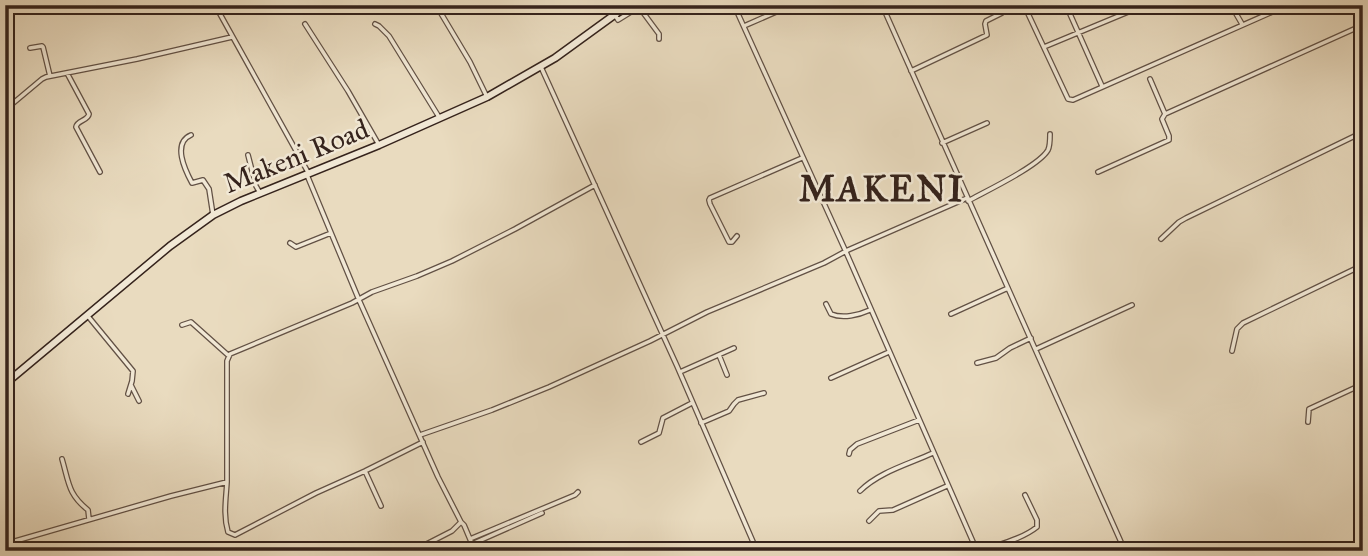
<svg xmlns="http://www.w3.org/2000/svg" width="1368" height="556" viewBox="0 0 1368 556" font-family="'IM FELL Great Primer',serif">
	<rect width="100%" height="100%" fill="#e9dbbf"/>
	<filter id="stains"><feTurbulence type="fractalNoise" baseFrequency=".00286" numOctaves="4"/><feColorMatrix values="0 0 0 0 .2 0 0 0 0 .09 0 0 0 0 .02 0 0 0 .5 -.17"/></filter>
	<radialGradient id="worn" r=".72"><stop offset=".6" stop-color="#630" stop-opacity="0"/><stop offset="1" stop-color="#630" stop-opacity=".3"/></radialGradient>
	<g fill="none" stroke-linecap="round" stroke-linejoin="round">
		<defs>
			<path id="street" d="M22,5V7
				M215,5L309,174
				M436,5L470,62L487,97
				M734,5L846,252L977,551
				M882,5L1125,551
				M1024,5L1068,99L1073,100L1288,5
				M1066,5L1102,86
				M1231,5L1242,24
				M615,15L618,20L639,7L659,34V39
				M305,24L348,91L379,145
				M375,24L379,26L389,36L439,117
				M744,26L792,5
				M1044,47L1145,5
				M30,48L42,46L43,47L50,76
				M541,67L677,366L757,551
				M911,71L987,35L985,24L986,21L1002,13
				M67,73L89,114C88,121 77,120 76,127L100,172
				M5,110L42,79L46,77L137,59L232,37
				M1165,114L1363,25
				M191,135C172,143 185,170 192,183L203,180L209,189L213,215
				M942,143L987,123
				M248,155L256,186L260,193
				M1098,172L1169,140V136L1162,119L1165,114L1150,79
				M307,175L359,300L438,477L461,522L452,531L413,551
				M968,201C986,191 1039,166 1048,150C1050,146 1050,139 1050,134
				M737,236L732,242H729L710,204L709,200L710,198L802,158
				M1161,239L1179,222L1186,218L1363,132
				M290,243L296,247L331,233
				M826,304L831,314C843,319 859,315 870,310
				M951,314L1008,288
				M87,315L133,371L132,381L128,394
				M182,325L191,322L229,356
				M1036,349L1132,305
				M1232,351L1237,329L1243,323L1363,265
				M719,355L727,375
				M977,363L996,358L1010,348L1031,338
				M680,372L734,348
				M831,378L889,352
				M131,385L139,401
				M1308,422L1309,409L1363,384
				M701,423L729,411L734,404L738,400L764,393
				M420,435L492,410L549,387L650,341L707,312L824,263L848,250L967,198
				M641,442L659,433L663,418L665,417L692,403
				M849,454L850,450L857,444L919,420
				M62,459C69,483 68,494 88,510L89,519
				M365,471L381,506
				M227,482V361L230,354L352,303L372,292L417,276L452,261L515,229L595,185
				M860,491C879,472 909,464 933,453
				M869,521L879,511L893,510L947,486
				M461,522L464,525L475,551
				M470,539L575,495L578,492
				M5,544L171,496L227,482C226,499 223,515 228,532L235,535L316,493L365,471L423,442
				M472,544L542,513
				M981,551C1000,544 1022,539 1037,527V520L1025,495"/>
			<path id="secondary" d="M5,384L170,246L213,215L241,201L379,145L487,97L555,58L628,5"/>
		</defs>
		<use href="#street" stroke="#625145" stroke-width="6"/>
		<use href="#secondary" stroke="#35231c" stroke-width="9"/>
		<use href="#street" stroke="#f1e8d5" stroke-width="3.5"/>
		<use href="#secondary" stroke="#f1e8d5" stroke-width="6"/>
	</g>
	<g text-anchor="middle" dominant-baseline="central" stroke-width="5" stroke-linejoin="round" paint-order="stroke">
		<g font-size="28" fill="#35231c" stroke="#f1e8d5">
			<text transform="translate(296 156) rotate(-22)">Makeni Road</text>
		</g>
		<g font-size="35" font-weight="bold" letter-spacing="2" fill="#35231c" stroke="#f1e8d5">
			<text x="882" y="189">MAKENI</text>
		</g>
	</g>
	<rect width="1368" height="556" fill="none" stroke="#e9dbbf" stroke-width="28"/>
	<rect x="7" y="7" width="1354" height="542" fill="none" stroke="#35231c" stroke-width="3.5"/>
	<rect x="14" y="14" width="1340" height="528" fill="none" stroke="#35231c" stroke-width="2"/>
	<rect width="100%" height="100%" filter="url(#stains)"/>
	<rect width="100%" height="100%" fill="url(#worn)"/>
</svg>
